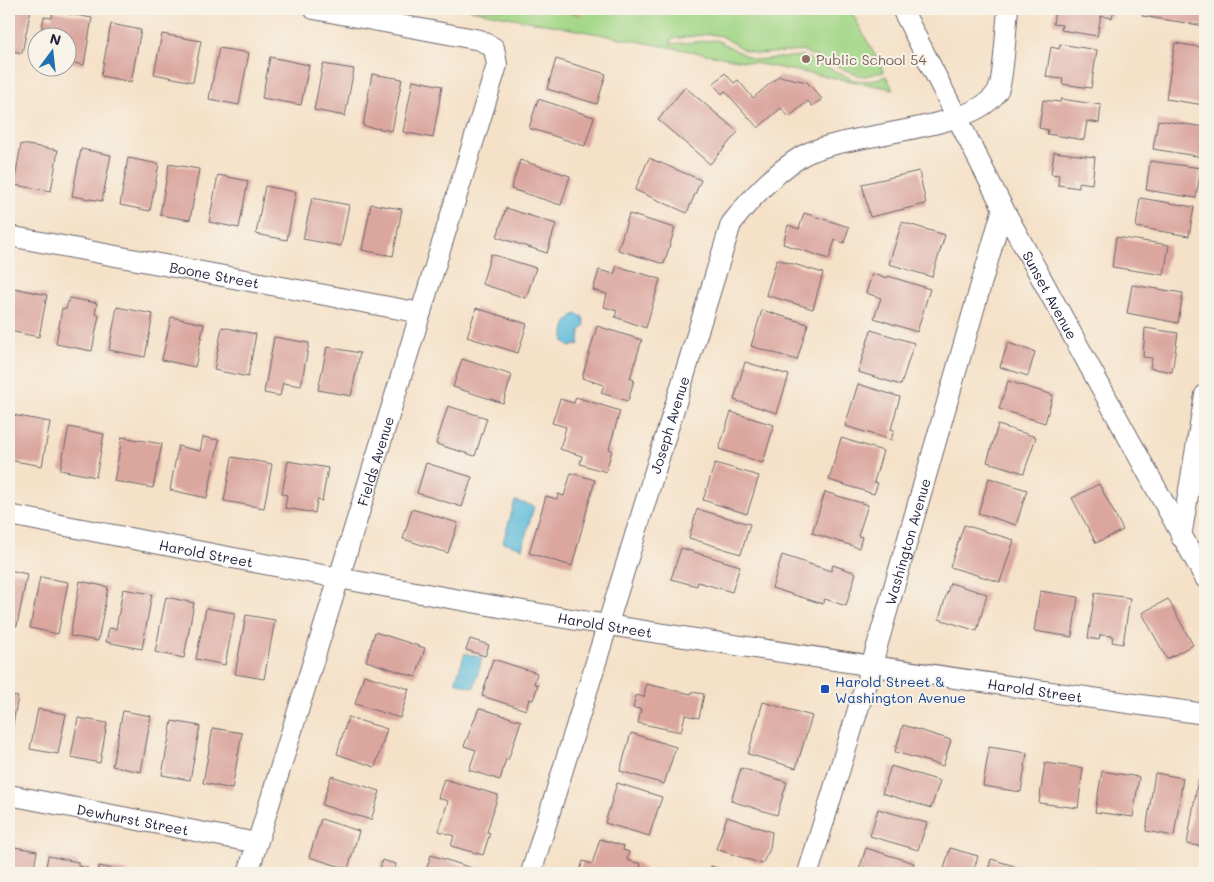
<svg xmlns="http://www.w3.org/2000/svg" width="1214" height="882" viewBox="0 0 1214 882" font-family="Mali,sans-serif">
	<rect width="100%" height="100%" fill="#f7f3e8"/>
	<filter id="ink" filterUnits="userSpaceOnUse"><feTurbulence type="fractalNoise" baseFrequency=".02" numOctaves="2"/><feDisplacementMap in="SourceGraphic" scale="10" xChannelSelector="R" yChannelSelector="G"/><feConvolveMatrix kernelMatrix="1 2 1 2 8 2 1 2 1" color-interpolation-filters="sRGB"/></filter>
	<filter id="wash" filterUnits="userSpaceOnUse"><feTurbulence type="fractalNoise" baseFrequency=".0096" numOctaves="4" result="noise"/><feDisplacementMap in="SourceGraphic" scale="20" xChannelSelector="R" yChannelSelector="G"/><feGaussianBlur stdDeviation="1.12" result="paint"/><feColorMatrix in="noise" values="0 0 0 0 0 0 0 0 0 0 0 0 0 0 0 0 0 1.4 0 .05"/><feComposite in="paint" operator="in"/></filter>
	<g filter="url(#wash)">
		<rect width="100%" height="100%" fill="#f5e1c8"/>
		<path fill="#a2d686" stroke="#627c60" d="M555,9L580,15L582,9H850L884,72L864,76L857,75L803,51L757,54L744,50L722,36L709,34L672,39L670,44L717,40L754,60L803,56L854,80L870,81L886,76L893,89L470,10Z"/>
		<path fill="#5cbbda" stroke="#3f6e8a" d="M576,314L583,317L585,325L580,331L579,344L570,347L564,342C563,332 565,319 576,314Z
			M515,501L534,506L522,548L503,542Z
			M465,653L482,658L474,688L455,682Z"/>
		<g id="blocks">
			<path fill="#daa69e" d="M9,9H31L22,53L9,50Z
				M558,9H582L581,15Z
				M1055,9H1114L1112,18L1101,16L1097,36L1061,30L1062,25L1053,24Z
				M1143,9H1205V26L1142,16Z
				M53,11L92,18L84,65L68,62V38H40L44,17L52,18Z
				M111,24L141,30L131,82L101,76Z
				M162,34L201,41L193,82L154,74Z
				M1175,43L1205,48L1204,105L1166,99Z
				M1060,44L1097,50L1091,88L1062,84L1063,79L1046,77L1051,47L1059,49Z
				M219,48L249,53L239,105L209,99Z
				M270,57L309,65L301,105L262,98Z
				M556,59L606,74L597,104L547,89Z
				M323,64L354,69L345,116L314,110Z
				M725,73L734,83L738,80L753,98L779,76L807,82L822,99L812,106L808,101L789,117L781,108L758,128L725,91L722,94L713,84Z
				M372,74L402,79L392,131L363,126Z
				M413,80L442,86L433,138L403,132Z
				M685,87L738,132L710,164L658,120Z
				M538,99L594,117L585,146L529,128Z
				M1061,99L1101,105L1099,123L1087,121L1084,140L1047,134L1048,130L1039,128L1043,100L1060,102Z
				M1158,120L1205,127L1203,157L1153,149Z
				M21,144L58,150L51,191L14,185Z
				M81,149L111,155L102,201L72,196Z
				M1054,152L1095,157L1092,184L1079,182V188L1058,185L1059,175L1051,174Z
				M128,158L159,164L150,211L120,205Z
				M649,158L701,180L687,213L635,190Z
				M520,160L570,176L561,205L511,189Z
				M1150,161L1201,168L1196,198L1146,190Z
				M169,164L199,169L190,220L160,215Z
				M919,171L926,204L870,217L862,184Z
				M218,175L248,181L239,228L209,222Z
				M265,186L296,192L287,240L256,234Z
				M312,198L349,205L341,246L303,239Z
				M1140,198L1194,207L1189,236L1136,227Z
				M371,204L402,209L393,256L362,250Z
				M506,208L556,224L547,253L497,237Z
				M804,213L849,227L844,243L835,240L829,259L783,244L788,225L799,229Z
				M629,214L675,228L664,264L618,250Z
				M902,222L945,235L932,277L889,264Z
				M1116,237L1169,245L1164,275L1112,267Z
				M491,254L536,268L526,298L482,284Z
				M777,259L823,273L813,309L766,295Z
				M617,266L660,279L646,328L615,317L617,311L604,307L607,294L593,290L599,270L614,274Z
				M872,274L887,278L888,276L930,289L917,332L874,318L881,298L866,293Z
				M1132,285L1183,293L1178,323L1127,313Z
				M14,288L47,295L39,337L9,331V316Z
				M69,298L97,303L95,314L99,315L92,351L56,344L62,308L66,309Z
				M117,307L153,314L145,357L109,350Z
				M476,308L527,324L518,353L467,337Z
				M762,310L808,324L797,360L751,346Z
				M171,317L204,324L195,367L162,360Z
				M597,326L642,340L630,378L634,380L628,401L601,393L604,385L582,378Z
				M222,327L256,334L248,377L214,370Z
				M1145,328L1178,333L1172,372L1150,368L1152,358L1143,357Z
				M871,330L914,343L901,385L858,372Z
				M274,337L309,343L301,386L283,383L280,396L264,393Z
				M1008,343L1035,352L1028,376L1000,367Z
				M327,347L360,353L351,396L318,390Z
				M462,359L512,375L503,403L453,387Z
				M745,362L789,375L777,413L734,400Z
				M1008,381L1053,395L1045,423L999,409Z
				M858,384L900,397L891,429L894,430L891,440L845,426Z
				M576,397L620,411L609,449L612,450L606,472L580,464L582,456L560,449L566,427L552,423L560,399L574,403Z
				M448,406L487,418L475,456L436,444Z
				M731,412L774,425L763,463L719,449Z
				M13,415L50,422L42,466L9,460V438Z
				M998,425L1036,437L1024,473L987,462Z
				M69,427L104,434L96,477L60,470Z
				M122,437L162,444L153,488L114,481Z
				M203,437L219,440L207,498L170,490L178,446L200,451Z
				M841,438L883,451L874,482L878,483L874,494L829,480Z
				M232,457L272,464L264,508L224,501Z
				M288,461L328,468L322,501L317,500L315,513L285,508L287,495L282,494Z
				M426,463L472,477L462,507L417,493Z
				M715,463L759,476L747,514L703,500Z
				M571,473L595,480L572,566L529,553L546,496L557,499L558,494L564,496Z
				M989,478L1027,490L1016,525L978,513Z
				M1099,484L1123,530L1096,543L1072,498Z
				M825,492L868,505L858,536L862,537L859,548L812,533Z
				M412,509L458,523L448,553L403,539Z
				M697,509L750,524L741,554L689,538Z
				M964,525L1014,540L1000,582L950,567Z
				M681,548L740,566L732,592L698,582L697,586L671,579Z
				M782,555L831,571L833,565L856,573L846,606L825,599L823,604L772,588Z
				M9,570L27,574L17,626L9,624Z
				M40,577L68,582L58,634L30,628Z
				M80,581L108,587L98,641L70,636Z
				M950,583L987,594L977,631L939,619Z
				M123,589L152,594L142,649L106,642L109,628L116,629Z
				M1040,591L1078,597L1072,637L1034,631Z
				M1095,593L1130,598L1123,644L1112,642L1113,636L1100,635L1099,640L1088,638Z
				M166,597L194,603L184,658L155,652Z
				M1168,599L1193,645L1167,659L1142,613Z
				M206,608L235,613L225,665L196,659Z
				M246,615L275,620L264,679L235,674Z
				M375,632L425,648L416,677L366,661Z
				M470,639L489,645L485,656L466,650Z
				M493,659L537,673L534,684L538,685L533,700L529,699L526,710L482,696Z
				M364,675L409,689L400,718L355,704Z
				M646,684L691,694L692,692L704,694L699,718L685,715L681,732L638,723L641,709L633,708L636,695L644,697Z
				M9,695L18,697L10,739H9Z
				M763,702L812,716L796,768L748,754Z
				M479,708L521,721L508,760L506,759L500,780L469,770L476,750L464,746Z
				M38,709L66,714L58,754L30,749Z
				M123,711L151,716L141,772L112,766Z
				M348,717L387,729L375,767L337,754Z
				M78,718L107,723L100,763L71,757Z
				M172,721L200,726L190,780L162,775Z
				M903,725L951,740L943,766L895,752Z
				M213,728L242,733L232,789L203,783Z
				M631,733L676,747L664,784L620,771Z
				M989,747L1027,753L1021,792L983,786Z
				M1045,763L1083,768L1078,808L1039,803Z
				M891,766L940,781L931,808L882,793Z
				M741,768L787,782L777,815L731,801Z
				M1102,771L1139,777L1133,817L1095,812Z
				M1155,773L1183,778L1174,836L1146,831Z
				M331,776L380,791L371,820L322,805Z
				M444,779L498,795L487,832L490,833L483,855L451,846L454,836L439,831L448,801L438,798Z
				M1198,780L1205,781V847L1187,844Z
				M617,783L662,797L649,836L605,823Z
				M878,809L927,823L918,850L870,836Z
				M727,817L772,832L770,849L762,864L716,849Z
				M321,819L359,831L348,869L309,857Z
				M600,839L624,846L623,850L629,852L627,860L641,864L640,867L644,868L643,873H579L583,861L592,864Z
				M9,846L37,851L33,873H9Z
				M866,848L914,863L911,873H858Z
				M950,848L978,856L973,873H943Z
				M431,855L475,869L474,873H425Z
				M48,856L78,862V866L88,868L87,873H45Z
				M991,859L1021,868L1019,873H987Z
				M382,860L396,864L394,873H379Z
				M99,866L129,872V873H98Z
				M711,866L733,873H709Z"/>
		</g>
	</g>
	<g filter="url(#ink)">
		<use href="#blocks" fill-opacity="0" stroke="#6c656c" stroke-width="1"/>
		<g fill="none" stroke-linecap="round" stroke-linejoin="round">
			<defs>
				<g id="street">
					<path id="s1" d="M902,9L1003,208L1205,578"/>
					<path id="s2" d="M9,236L421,313"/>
					<path id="s3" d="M9,515C208,553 408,593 608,625C807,657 1006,686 1205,714"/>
					<path d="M1181,537L1205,395"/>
					<path id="s4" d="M9,795L257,843"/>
					<path id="s5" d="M248,873L497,65L494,48L480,40L314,9"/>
					<path id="s6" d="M531,873L731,224C750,199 774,173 802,156C844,131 980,133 999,88C1004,74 1006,26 1008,9"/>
					<path id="s7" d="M808,873L871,667L1003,208"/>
				</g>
			</defs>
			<use href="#street" stroke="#6c656c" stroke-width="22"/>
			<use href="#street" stroke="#fff" stroke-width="20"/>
		</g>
	</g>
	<circle fill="#8d6e63" stroke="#f7f3e8" stroke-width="2" cx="806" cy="59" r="5"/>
	<rect fill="#1a4fb4" stroke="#f7f3e8" stroke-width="2" x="820" y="684" width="10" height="10" rx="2.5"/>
	<g text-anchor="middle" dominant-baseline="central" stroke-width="4" stroke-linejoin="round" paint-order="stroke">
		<g font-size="14" fill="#785e54" stroke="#f7f3e8" text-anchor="start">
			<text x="816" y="59">Public School 54</text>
		</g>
		<g font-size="14" fill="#22223b" stroke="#f7f3e8">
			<text stroke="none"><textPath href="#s2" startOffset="209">Boone Street</textPath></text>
			<text stroke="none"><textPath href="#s1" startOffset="322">Sunset Avenue</textPath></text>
			<text stroke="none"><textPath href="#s6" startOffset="469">Joseph Avenue</textPath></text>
			<text stroke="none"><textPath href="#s5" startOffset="431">Fields Avenue</textPath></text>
			<text stroke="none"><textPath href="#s7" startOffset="346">Washington Avenue</textPath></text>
			<text stroke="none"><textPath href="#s3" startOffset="201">Harold Street</textPath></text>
			<text stroke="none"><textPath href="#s3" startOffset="606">Harold Street</textPath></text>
			<text stroke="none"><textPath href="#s3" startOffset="1041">Harold Street</textPath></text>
			<text stroke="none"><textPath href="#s4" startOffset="126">Dewhurst Street</textPath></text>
		</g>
		<g font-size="14" fill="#164399" stroke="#f7f3e8" text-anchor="start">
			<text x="835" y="681">Harold Street &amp;<tspan x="835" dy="16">Washington Avenue</tspan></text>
		</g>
	</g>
	<rect width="1214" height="882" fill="none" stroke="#f7f3e8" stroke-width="30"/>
	<g transform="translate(52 52) rotate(15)"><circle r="24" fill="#f7f3e8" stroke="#a29fa3"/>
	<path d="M0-4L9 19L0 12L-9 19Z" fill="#1f6fb2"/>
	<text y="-8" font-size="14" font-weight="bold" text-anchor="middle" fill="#22223b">N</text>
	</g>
</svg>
